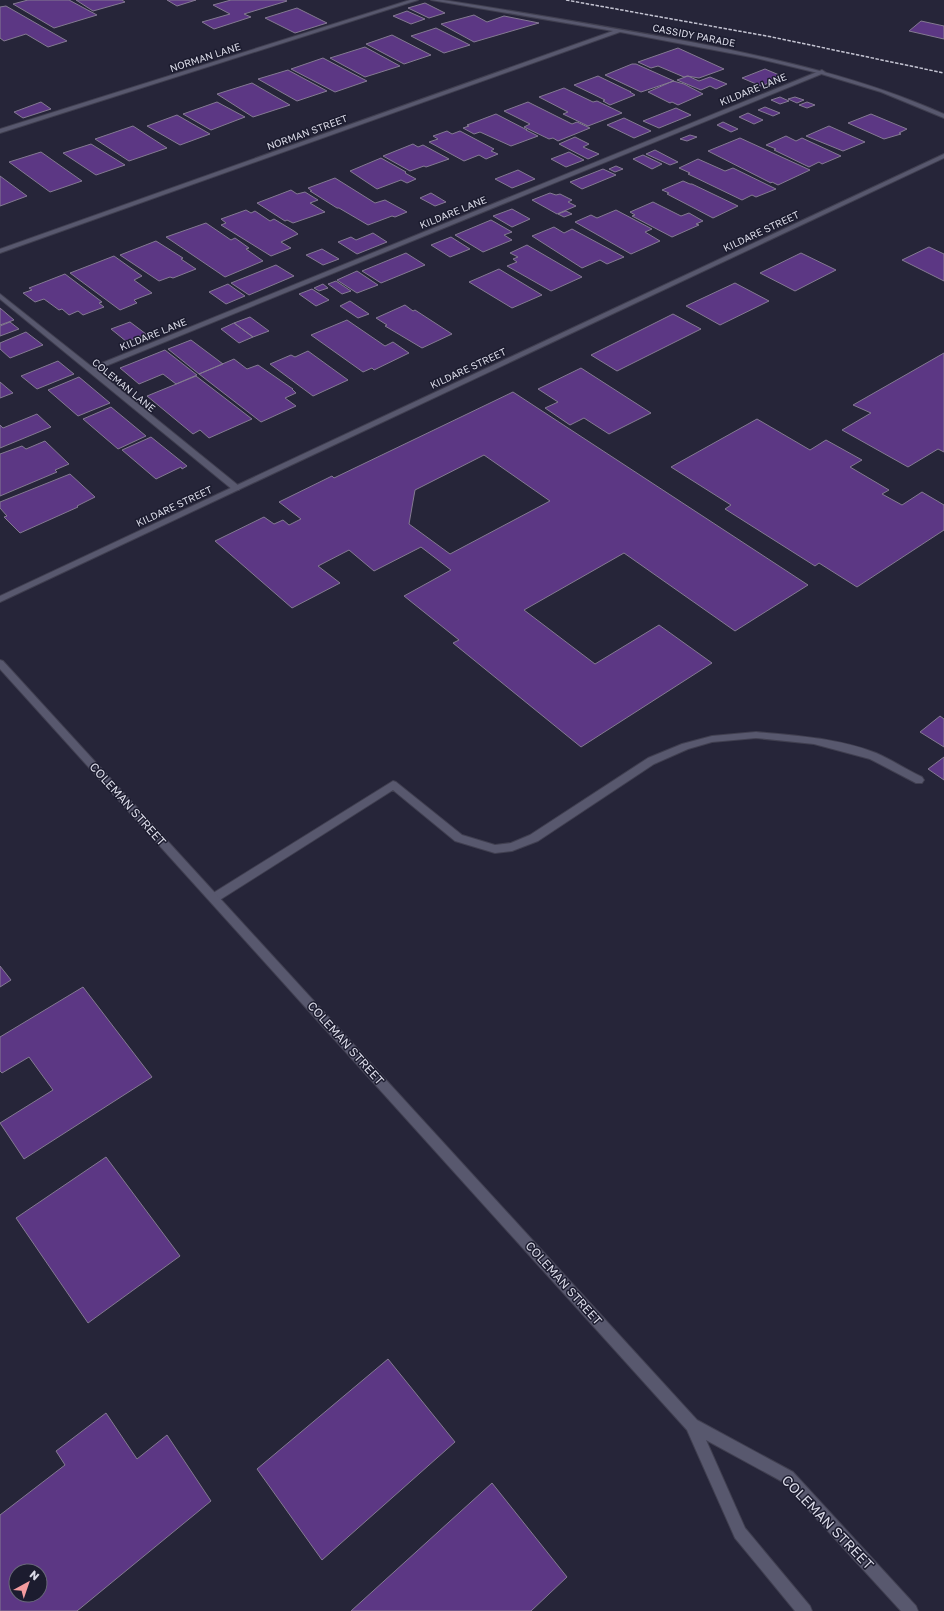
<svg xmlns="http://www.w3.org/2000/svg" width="944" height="1611" viewBox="0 0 944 1611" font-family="'Golos Text',sans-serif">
	<rect width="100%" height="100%" fill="#262539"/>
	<path fill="#5c3784" stroke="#847a92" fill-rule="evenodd" d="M28,0H69L97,15L54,28L13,4Z
		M76,0H122L125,2L93,11Z
		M167,0H196L177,6Z
		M231,0H285L287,1L244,14L251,17L214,29L202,22L230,14L213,5Z
		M425,3L445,13L429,18L408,8Z
		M6,6L67,41L48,47L26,34L4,41L0,38V7Z
		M297,8L327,23L295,33L265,18Z
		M407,11L425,19L411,24L393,16Z
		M474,15L487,22L504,16L539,23L474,42L441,24Z
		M921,21L944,26V39L909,31Z
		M436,28L470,45L444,53L411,36Z
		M392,35L431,55L404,64L366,44Z
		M365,47L400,66L365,77L330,58Z
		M678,48L724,69L699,78L687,76L684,77L658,66L651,68L638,62Z
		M323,58L367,81L335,92L291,69Z
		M632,64H636L674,81L641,92L605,75Z
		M765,69L784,77L761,86L742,78Z
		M288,70L327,91L297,101L258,79Z
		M598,76L631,92H630L635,95L610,105L603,101L605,100L574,85Z
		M688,76L699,81L710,77L727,84L716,89L710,86L701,90L677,80Z
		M673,81L684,84L703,94L678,105L672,102L670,103L648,92Z
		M252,83L290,105L253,117L217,94Z
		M564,88L593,102L597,101L622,113L588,126L563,114L568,112L539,97Z
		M780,97L789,101L780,104L771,100Z
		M795,97L804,100L797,103L788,99Z
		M41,102L51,109L23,118L14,112Z
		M217,102L245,117L211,130L183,114Z
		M528,102L572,124L577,122L590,128L558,141L553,138L549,139L524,127L530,124L504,111Z
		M807,102L815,105L807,108L799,105Z
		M765,107L780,113L773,116L758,110Z
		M676,108L691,115L659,128L643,121Z
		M748,113L763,120L754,124L739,117Z
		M496,114L527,130H526L538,136L511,146L480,132L474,134L463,128L469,126L467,125Z
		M871,114L907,129L899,133L901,134L884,139L848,123Z
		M177,115L210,134L180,145L147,126Z
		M624,118L651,131L634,138L607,125Z
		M723,122L738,129L731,132L717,125Z
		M133,126L167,148L129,161L95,139Z
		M829,126L865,142L843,151L806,136Z
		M447,131L452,134L460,131L494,149L491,151L498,154L486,159L479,155L464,161L429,142L438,139L433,136Z
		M690,135L697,137L687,141L680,139Z
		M786,136L796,141L802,138L841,156L822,164L819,162L809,167L774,150L776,149L766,145Z
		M575,137L589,144L583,147L599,154L588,159L559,144Z
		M740,138L810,170L778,185L772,182L771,183L708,151Z
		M91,144L125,165L96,175L63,153Z
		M413,144L418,147L423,145L449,159L426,167L424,166L410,171L383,156Z
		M655,150L678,162L670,165L646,154Z
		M41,152L82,181L50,192L9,162Z
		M569,152L584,160L566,167L551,159Z
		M643,155L662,164L652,169L633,159Z
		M381,158L406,172L405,173L416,179L407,183L401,180L377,189L350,171Z
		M698,159L725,171L733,168L776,189L756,197L752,195L742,200L688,174L690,173L679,168Z
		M616,166L623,169L615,172L609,169Z
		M603,169L616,175L582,189L570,182Z
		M518,170L535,179L512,188L495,179Z
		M0,176L27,196L0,206Z
		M335,178L375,203L385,200L407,212L395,217L392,216L368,225L339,208H337L310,191H312L308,188Z
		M683,181L690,184H692L738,206L713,218L667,194L669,193L662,190Z
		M291,190L297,194L305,192L318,200L310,203L325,212L293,223L287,220L285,221L257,203Z
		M431,193L446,202L435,206L420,198Z
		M550,193L556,195L560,194L572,200L568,202L576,206L557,214L532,200Z
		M653,202L681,216L689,213L703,221L696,224L699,225L672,237L632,216L635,215L630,212Z
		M512,209L530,219L512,227L493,216Z
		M246,210L251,213L255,211L270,221L274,219L294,231L298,234L281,242L291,248L271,256L221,225L226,223L221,219Z
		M616,210L652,229L645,232L660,241L631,254L575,222L591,215L597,218Z
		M566,211L572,214L564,217L558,214Z
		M491,220L512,232L504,235L512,240L483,252L455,235Z
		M206,223L231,240L235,238L249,248L246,249L263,261L225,277L166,237Z
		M554,227L564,233L572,229L624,257L607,264L600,260L582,268L532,236Z
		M373,233L387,242L357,254L338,242L351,237L356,240Z
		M451,237L470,249L450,257L431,245Z
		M156,241L183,258L181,259L196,269L173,278L170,277L159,281L120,255Z
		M527,245L582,277L551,291L507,266L517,262L513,259L518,257L510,253Z
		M929,247L944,254V281L902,260Z
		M322,249L339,259L323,265L306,255Z
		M406,253L425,265L381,283L362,271Z
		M801,253L836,270L795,291L760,273Z
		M114,256L142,276L134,280L152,293L134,300L137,303L120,310L70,273Z
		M276,265L294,276L249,295L231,283Z
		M499,269L542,295L512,308L469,282Z
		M357,271L378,285L357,293L337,280Z
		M65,274L102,302L99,303L104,307L83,315L78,311L69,315L62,309L59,310L44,299L35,302L23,293L32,290L29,288Z
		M336,281L351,291L342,294L328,284Z
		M735,283L769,301L720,325L686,306Z
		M228,284L245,296L226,304L209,292Z
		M323,284L328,288L319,291L314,288Z
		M312,289L329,300L316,306L299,294Z
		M350,301L369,314L358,318L340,306Z
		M405,305L413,311L415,310L452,334L422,348L385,326L387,325L376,318Z
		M0,308L14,320L0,325Z
		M673,314L701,329L617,371L591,355Z
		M250,317L269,331L253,337L234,323Z
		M347,320L385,346L393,342L409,353L374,370L372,368L363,372L311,335Z
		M10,322L19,329L0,336V326Z
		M130,322L146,334L127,342L111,329Z
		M234,323L253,337L239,343L221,329Z
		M26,332L43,345L10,358L0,349V343Z
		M191,340L223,364L199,374L168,349Z
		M165,350L197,375L176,384L163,374L139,384L120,368Z
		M308,351L348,380L313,396L270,364L291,355L295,357Z
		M944,353V452L938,449L908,467L842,430L871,413L853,405Z
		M234,359L247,369L258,365L293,389H292L296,393L285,398L296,406L261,422L199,374Z
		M58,361L74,374L37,389L21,376Z
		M581,368L651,413L609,434L584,418L570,425L545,408L558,402L538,389Z
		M196,376L252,419L209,438L200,430L193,434L147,396Z
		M79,377L110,403L78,416L48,390Z
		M0,382L13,393L0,398Z
		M513,392L808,585L735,631L624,553L524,610L595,664L659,625L712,663L581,747L453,643L459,640L404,596L451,570L421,547L374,571L349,550L318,566L340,583L292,608L215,541L264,517L274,524L283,520L289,525L301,519L279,502L332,476L334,478ZM484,455L550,501L450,554L409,524L415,490Z
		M111,407L146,436L118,449L83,419Z
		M37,414L51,427L0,448V425L3,428Z
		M757,419L810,450L826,440L862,460L850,467L889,490L882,494L902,505L922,492L944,505V530L857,587L819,563L815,566L725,509L731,505L671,467Z
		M151,437L187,466L182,469L181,467L156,479L122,450Z
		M45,441L69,464L55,470L57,472L0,496V454L22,446L26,449Z
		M70,474L95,497L77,506L78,507L20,533L4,517L7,516L0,508V502Z
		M940,716L944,719V747L920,732Z
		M944,757V780L928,769Z
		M0,966L11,980L0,987Z
		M83,987L152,1077L24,1159L0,1123L53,1090L29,1057L2,1073L0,1071V1037Z
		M106,1157L180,1256L88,1323L16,1218Z
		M388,1359L455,1442L322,1560L257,1469Z
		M106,1413L137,1459L167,1435L211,1501L77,1611H0V1515L65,1465L56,1451ZM16,1571H40V1595H16Z
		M492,1483L567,1577L531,1611H351Z"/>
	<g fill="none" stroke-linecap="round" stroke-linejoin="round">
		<defs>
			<path id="lane" d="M410,0H418L0,133V129Z
				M822,70L825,72L824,73L96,370L239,486V490H233L0,299V294L92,367Z
				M756,732C796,736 838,738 876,753C892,760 907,770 922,777L924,780L922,783H916L870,759L814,744L756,738L712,742L688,749L654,764L538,841L512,851L495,853L455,841L393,790L218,901L214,902L210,901L209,898L210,895L393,781L396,782L462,835L495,845L511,843L530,835L648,758L682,744L712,736Z"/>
			<path id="street" d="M431,0H443C526,13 609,27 691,42C778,59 863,78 944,114V118L881,92L818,73L756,58L620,32L0,253V249L613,31Z
				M944,154V158L0,602V596Z"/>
			<path id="secondary" d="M0,660L3,661L697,1420L793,1472L916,1606L918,1611H901L783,1482L706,1440L745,1528L810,1606L812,1611H795L735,1538L687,1430L0,669Z"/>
		</defs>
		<use href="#lane" stroke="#403f50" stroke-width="2"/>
		<use href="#street" stroke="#403f50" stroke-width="2"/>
		<use href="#secondary" stroke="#403f50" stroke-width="2"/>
		<use href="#lane" fill="#58586e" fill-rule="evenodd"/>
		<use href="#street" fill="#58586e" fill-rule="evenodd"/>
		<use href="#secondary" fill="#58586e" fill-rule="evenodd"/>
		<path stroke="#c4c4d2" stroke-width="1.5" stroke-dasharray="3.5 1.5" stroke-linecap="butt" d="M566,0L772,37L944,73"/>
	</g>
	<g text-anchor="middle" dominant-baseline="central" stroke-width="3" stroke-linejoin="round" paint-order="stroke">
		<g font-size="10" fill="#dbdbe8" stroke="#1c1c2f">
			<text transform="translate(694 35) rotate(11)">CASSIDY PARADE</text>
			<text transform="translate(205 57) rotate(-18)">NORMAN LANE</text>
			<text transform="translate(753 89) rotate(-22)">KILDARE LANE</text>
			<text transform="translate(307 132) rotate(-20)">NORMAN STREET</text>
			<text transform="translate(453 212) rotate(-22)">KILDARE LANE</text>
			<text transform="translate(761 231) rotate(-25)">KILDARE STREET</text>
			<text transform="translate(153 334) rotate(-22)">KILDARE LANE</text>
			<text transform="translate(468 368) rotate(-25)">KILDARE STREET</text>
			<text transform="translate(124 385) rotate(39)">COLEMAN LANE</text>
			<text transform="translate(174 506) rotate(-25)">KILDARE STREET</text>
		</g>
		<g font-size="12" fill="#dbdbe8" stroke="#1c1c2f">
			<text transform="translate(128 804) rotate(48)">COLEMAN STREET</text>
			<text transform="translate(346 1043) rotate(48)">COLEMAN STREET</text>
			<text transform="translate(564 1283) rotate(48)">COLEMAN STREET</text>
		</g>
		<g font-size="14" fill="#dbdbe8" stroke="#1c1c2f">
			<text transform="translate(828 1522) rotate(46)">COLEMAN STREET</text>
		</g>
	</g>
	<g transform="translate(28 1583) rotate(40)"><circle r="19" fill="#1c1c2f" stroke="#686879"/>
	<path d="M0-3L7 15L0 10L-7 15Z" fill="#f49b9f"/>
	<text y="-6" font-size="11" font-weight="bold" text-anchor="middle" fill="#dbdbe8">N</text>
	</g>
</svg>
